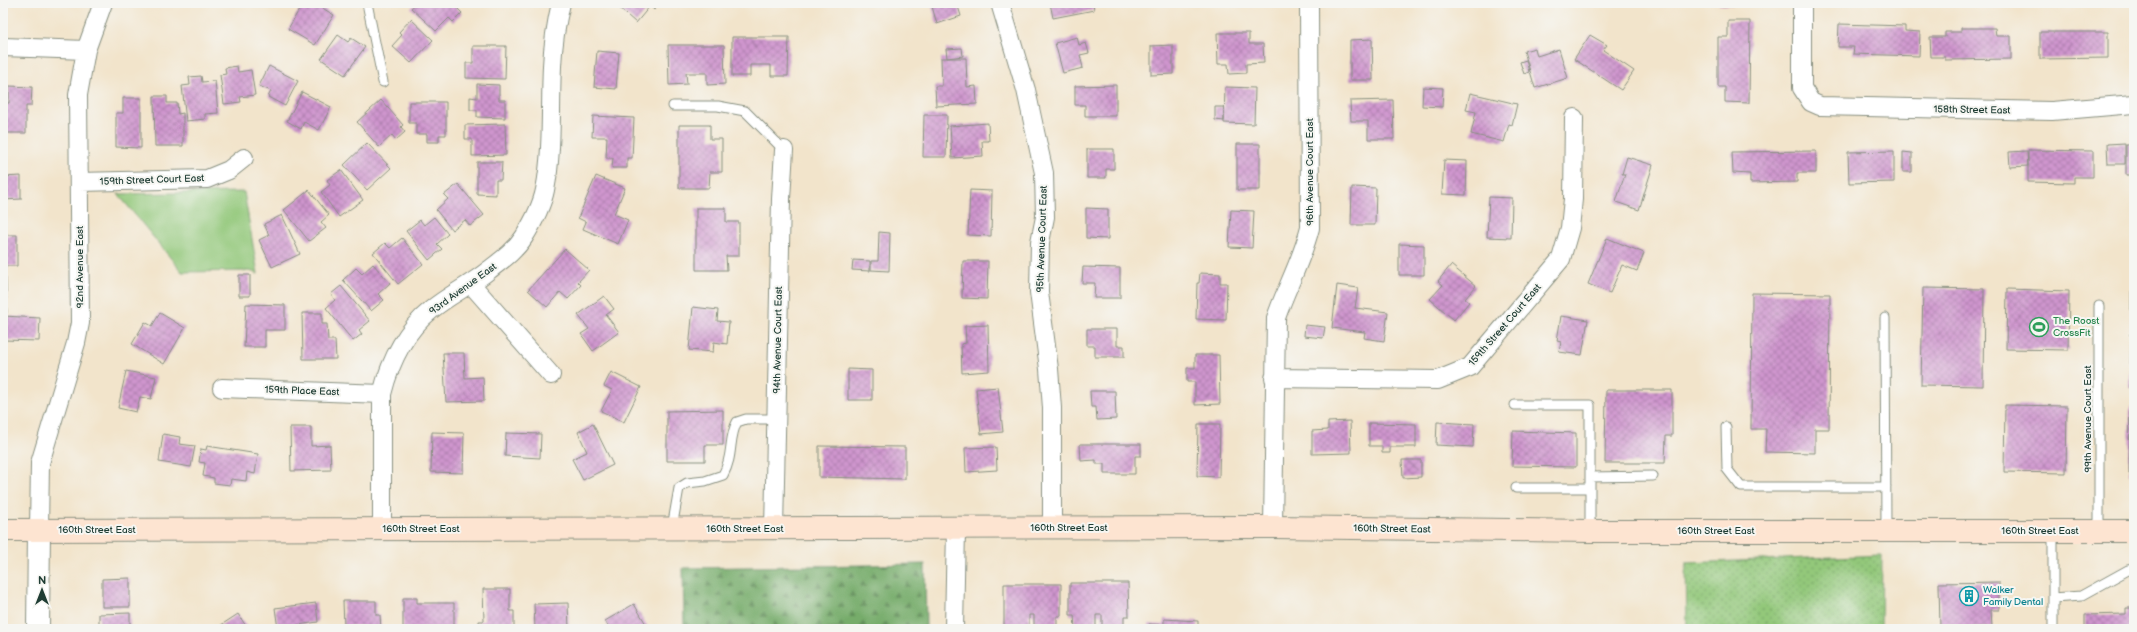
<svg xmlns="http://www.w3.org/2000/svg" width="2137" height="632" viewBox="0 0 2137 632" font-family="'Balsamiq Sans',sans-serif">
	<defs>
		<pattern id="grass-dots" width="8" height="8" patternUnits="userSpaceOnUse"><rect width="8" height="8" fill="#93c87a"/><path d="M2 2h.1M6 6h.1" fill="none" stroke="#77a465" stroke-width="1.8" stroke-linecap="round"/></pattern>
		<pattern id="forest-firs" width="22" height="20" patternUnits="userSpaceOnUse"><rect width="22" height="20" fill="#76ac6a"/><path d="M5 1l3.5 6h-7zM16 11l3.5 6h-7z" fill="#608d58"/></pattern>
		<pattern id="building-cross-hatch" width="8" height="8" patternUnits="userSpaceOnUse"><rect width="8" height="8" fill="#cf95ce"/><path d="M0 0l8 8M0 8l8-8" fill="none" stroke="#a77ba8"/></pattern>
	</defs>
	<rect width="100%" height="100%" fill="#f6f6f2"/>
	<filter id="ink" filterUnits="userSpaceOnUse"><feTurbulence type="fractalNoise" baseFrequency=".025" numOctaves="2"/><feDisplacementMap in="SourceGraphic" scale="8" xChannelSelector="R" yChannelSelector="G"/><feConvolveMatrix kernelMatrix="1 2 1 2 8 2 1 2 1" color-interpolation-filters="sRGB"/></filter>
	<filter id="wash" filterUnits="userSpaceOnUse"><feTurbulence type="fractalNoise" baseFrequency=".012" numOctaves="4" result="noise"/><feDisplacementMap in="SourceGraphic" scale="16" xChannelSelector="R" yChannelSelector="G"/><feGaussianBlur stdDeviation="0.9" result="paint"/><feColorMatrix in="noise" values="0 0 0 0 0 0 0 0 0 0 0 0 0 0 0 0 0 1.4 0 .05"/><feComposite in="paint" operator="in"/></filter>
	<g filter="url(#wash)">
		<rect width="100%" height="100%" fill="#f2e4cb"/>
		<path fill="url(#grass-dots)" stroke="#598257" d="M1882,555L1881,629H1687L1686,563Z"/>
		<path fill="url(#forest-firs)" stroke="#4a744f" d="M925,564L926,629H684L683,568Z"/>
		<path fill="#93c87a" stroke="#598257" d="M244,192L258,274L250,271L182,272L118,194Z"/>
		<g id="blocks">
			<path fill="url(#building-cross-hatch)" d="M303,3H314L334,15L315,45L288,29Z
				M417,3H452L462,13L453,22L449,18L436,31L411,8Z
				M620,3H661L654,10L650,6L636,23L617,6Z
				M931,3H957L961,16L937,24Z
				M1050,3H1093L1094,10L1053,18Z
				M1719,3H1752V5H1719Z
				M411,19L433,40L411,63L392,46L402,35L399,32Z
				M1728,21H1750L1749,103L1725,102V87H1718V37H1728Z
				M1839,24L1905,26V31L1920,32L1919,56L1853,54L1854,47H1838Z
				M1961,28H1995L1996,36H2011V59L1945,60V57H1931L1930,37H1945V32H1961Z
				M2040,32H2108V58L2040,59Z
				M1217,33H1249V44H1263L1264,63L1246,64V73L1229,74L1228,64H1218Z
				M338,35L348,42L351,38L365,47L345,75L321,59Z
				M1590,35L1607,45L1603,50L1634,71L1621,90L1574,59Z
				M732,37H789L788,76H771V65H750V76H732Z
				M1077,37L1079,45L1086,43L1089,53L1080,55L1083,68L1063,73L1055,43Z
				M1372,39L1373,80H1350V40Z
				M668,45H724L725,84L707,85V73H686L687,84L669,85Z
				M1173,45V74L1151,75V46Z
				M473,46H506L505,79L466,78V63H473Z
				M962,48L963,56L947,58L946,49Z
				M1535,48L1537,56L1559,49L1568,78L1535,88L1524,51Z
				M597,51L619,53L616,89L594,87Z
				M941,58H966L967,87L976,86L977,104L936,106L935,86H942Z
				M1526,60L1529,72L1524,74L1520,62Z
				M237,66L238,72L251,70L255,95L240,97L241,102L224,104L220,75L226,74L225,68Z
				M269,66L298,81L285,106L268,97L271,91L259,86Z
				M201,76L202,82L215,81L218,113L205,114V119L186,121L182,86L190,85L189,77Z
				M477,84L499,85V100H505V118L477,117V110H470V97L477,98Z
				M1116,85V116H1085V105H1075V86Z
				M9,86L32,87L31,106H26V133H3V103H9Z
				M1225,87L1255,88L1254,124L1224,123Z
				M1423,87L1443,88L1442,107L1422,106Z
				M302,92L331,107L319,130L304,122L301,129L287,121Z
				M1470,93L1517,104L1512,125L1509,124L1504,142L1471,134L1476,112L1466,110Z
				M154,96H167V103H177L178,114L183,113V146H155Z
				M123,98H141V148L116,147V113H123Z
				M381,100L403,125L401,127L405,132L396,140L392,135L379,147L357,122Z
				M1393,100L1394,139H1368V121H1351L1350,101Z
				M409,102H446V135H439V142H427V134H416V123H409Z
				M1215,107H1224V121L1215,120Z
				M924,115H947L946,157H923Z
				M593,116L634,118L632,158H627V168H612L613,158H606L607,137H592Z
				M988,123L989,141H982L983,156L952,158L950,126Z
				M505,124L506,155L472,156V139H465V125Z
				M679,125H710V139H722V172H710L709,188H679Z
				M367,143L391,168L367,190L344,165Z
				M2125,143V164H2108L2107,144Z
				M1237,144H1260V190H1237Z
				M2126,144H2134V175H2126Z
				M1087,149H1114V169H1106V178H1087Z
				M2028,150L2093,151V177H2074V183L2028,182Z
				M1816,151V173H1797V182L1750,183V174L1733,173L1732,152Z
				M1894,151V182L1849,183L1848,152Z
				M2027,151L2028,166L2010,167L2009,152Z
				M1903,152L1912,153V172H1903Z
				M1627,157L1653,165L1639,210L1616,202L1625,174H1622Z
				M1444,160L1467,161L1466,195L1442,194Z
				M477,162H502L501,180H496V195L477,194Z
				M341,170L363,200L339,217L321,192L330,185L327,180Z
				M21,176V199L3,200V177Z
				M596,176L625,188L614,214L628,220L618,244L583,229L586,222L578,218Z
				M458,184L484,215L470,226L465,220L452,230L436,210L448,199L444,195Z
				M1352,187L1376,188L1375,225H1351Z
				M309,190L329,215L321,222L326,228L309,241L284,210Z
				M970,190L992,191L991,236L968,235Z
				M1489,197L1512,198L1511,238L1487,237Z
				M696,208H726V222H739V256H726L727,270H696Z
				M1086,208L1108,209V239L1086,238Z
				M1231,210L1254,211L1252,248L1229,247Z
				M282,215L300,254L272,267L259,240L269,235L264,224Z
				M434,217L448,234L437,244L442,249L429,260L406,231L420,220L424,225Z
				M879,232L890,233L889,271L871,270V261H878Z
				M3,235H17V266H3Z
				M402,238L423,264L398,284L373,253L385,243L390,248Z
				M1607,238L1644,253L1637,271L1622,265L1610,293L1588,284Z
				M1399,244L1424,245V275H1399Z
				M565,249L589,270L578,282L581,285L568,299L560,292L547,307L528,290Z
				M853,260L870,261V271L852,270Z
				M963,261H988L987,299L962,298Z
				M373,264L390,283L378,294L384,300L371,311L343,280L356,268L362,274Z
				M1451,265L1476,286L1465,299L1469,302L1454,320L1430,299L1443,285L1438,281Z
				M1083,267L1120,268V298H1094L1095,283H1082Z
				M1200,273L1220,274V283H1227L1226,320L1196,319L1197,283H1199Z
				M239,275H250V296H239Z
				M3,278H6L7,313H3Z
				M1337,285L1358,288L1355,308L1388,312L1384,341L1364,338L1365,332L1332,328Z
				M341,286L370,321L359,330L362,334L353,341L326,308L335,300L331,294Z
				M1923,288L1984,289L1983,386L1921,385Z
				M2007,289L2069,291L2068,350L2006,349Z
				M2131,291L2134,292V388H2130Z
				M1752,293L1830,294L1829,429H1815V453L1765,452L1766,429H1751Z
				M604,296L614,309L606,315L619,332L593,351L581,334L589,329L578,315Z
				M246,304L285,305V330H265V347H244Z
				M693,307L718,310L717,321L729,322L727,344L714,342L713,352L689,350Z
				M160,313L185,328L164,364L132,344L145,322L152,326Z
				M302,313H322V324H327L328,340H335L336,359H303Z
				M3,316L40,318L39,341L3,340Z
				M1561,316L1588,320L1582,355L1559,352L1561,342L1557,341Z
				M988,325L989,371L962,373L961,344L966,343L965,326Z
				M1305,325L1325,327L1323,338L1304,336Z
				M1087,329H1117V346H1124V357H1095V346H1087Z
				M443,353H464L465,378L483,377L484,401L446,402Z
				M1195,355H1219L1220,404L1195,405V382H1187V368H1195Z
				M848,369L872,370V400H848Z
				M126,371L156,377L151,399L140,397L136,412L118,408Z
				M611,372L641,387L624,422L601,411L612,390L604,386Z
				M998,387L1003,432L981,434L976,389Z
				M1606,390H1672V436H1666L1665,463H1605Z
				M1090,391H1115L1116,419L1097,420L1096,407H1091Z
				M2005,405L2067,406L2066,473L2004,472Z
				M2130,407H2134V474H2129Z
				M723,410V445H705V461H667V411Z
				M1350,421L1351,453L1312,454V431L1328,430V422Z
				M1437,422L1474,424L1473,447L1436,445Z
				M1369,423L1416,424V447H1390V453H1382V446H1369Z
				M593,424L613,465L583,480L572,459L587,452L578,432Z
				M1198,424H1220L1219,477L1197,476Z
				M290,427H311V446L330,445L331,470L291,471Z
				M1513,431L1576,433V467L1512,466Z
				M432,432L464,433L463,473L431,472Z
				M506,433L541,434L540,458L505,456Z
				M163,434L180,437L179,444L195,446L191,467L159,462Z
				M1080,444H1141V456H1135V474H1104V464H1096V460L1081,461Z
				M207,446L258,454L255,474L247,472L246,481L231,479L230,485L214,483V478L203,476L205,463L199,462L201,449L206,450Z
				M819,446L905,447V479L819,477Z
				M996,447L997,470L966,472L965,448Z
				M1402,460H1421V477L1403,478Z
				M130,578V607H102V579Z
				M1999,582V610H1991L1992,627L1940,628L1939,583Z
				M1070,583H1128L1129,616H1124V629H1102V615H1096V629H1075L1074,615H1070Z
				M1004,584H1061V616H1057V629H1034V615H1029V629H1004Z
				M483,589H510V611H514V629H479V621H484Z
				M403,598H417V603H454V629H403Z
				M343,601H376V615H380L381,629H362V626H344Z
				M316,603L318,622L298,625L299,629H278L275,608Z
				M568,603L569,629H535L534,604Z
				M634,604L649,629H610L605,621Z
				M2126,608H2134V629H2085V615L2126,614Z
				M130,613V629H99V614Z
				M238,614L248,629H215Z
				M1164,619L1198,621V629H1149V624L1164,625Z"/>
		</g>
	</g>
	<g filter="url(#ink)">
		<use href="#blocks" fill-opacity="0" stroke="#889080" stroke-width="1"/>
		<g fill="none" stroke-linecap="round" stroke-linejoin="round">
			<defs>
				<path id="service" d="M367,3L383,82
					M673,106H718L745,111L784,150
					M1885,318L1886,531
					M1515,405H1590V531
					M1726,427L1727,469L1741,487H1886
					M1590,477L1653,476
					M1516,488H1590
					M672,528L679,488L687,483L705,481L723,475C734,455 728,439 737,422L746,419H776
					M2099,531V306
					M2053,598L2081,596L2128,570L2134,569
					M2053,629V531"/>
				<path id="minor" d="M1000,3L1026,90L1044,173L1045,217L1040,242L1039,292L1049,369L1052,408V529
					M1802,3V88L1811,102L1820,106L2052,111L2134,104
					M3,47L86,50
					M79,182L207,179L229,170L244,158
					M471,284L551,375
					M1274,378L1438,380L1470,367L1561,259L1570,228L1573,199L1574,118
					M222,388L382,394
					M1273,527L1276,318C1286,288 1302,260 1310,228L1309,3
					M382,529V394C390,362 405,331 431,310C449,295 471,285 489,270C502,260 515,251 524,237C532,224 542,205 545,190C553,150 550,107 552,66C553,44 556,24 561,3
					M774,529L781,199L784,150
					M39,530L40,463L76,343L80,323L78,95L86,50L103,3
					M954,629L956,528"/>
				<path id="tertiary" d="M38,629L39,530"/>
				<path id="secondary" d="M3,530L1273,527L1590,531H2134"/>
			</defs>
			<use href="#service" stroke="#889080" stroke-width="11"/>
			<use href="#minor" stroke="#889080" stroke-width="20"/>
			<use href="#tertiary" stroke="#889080" stroke-width="24"/>
			<use href="#secondary" stroke="#889080" stroke-width="24"/>
			<use href="#service" stroke="#fff" stroke-width="9"/>
			<use href="#minor" stroke="#fff" stroke-width="18"/>
			<use href="#tertiary" stroke="#fff" stroke-width="22"/>
			<use href="#secondary" stroke="#fde4d1" stroke-width="22"/>
		</g>
	</g>
	<defs>
		<symbol id="stadium-ring" viewBox="-11 -11 22 22"><circle r="9.5" fill="#f6f6f2" stroke="#2e9e5b" stroke-width="1.5"/><path d="M0-5a6.5 5 0 1 0 0 10a6.5 5 0 1 0 0-10ZM-3.5-1.8h7v3.6h-7Z" fill="#2e9e5b"/></symbol>
		<symbol id="building-ring" viewBox="-11 -11 22 22"><circle r="9.5" fill="#f6f6f2" stroke="#0f9aa8" stroke-width="1.5"/><path d="M-4-6H4V6H1V3H-1V6H-4ZM-2.5-4.3h1.7v1.8h-1.7ZM.8-4.3h1.7v1.8H.8ZM-2.5-1h1.7V.8h-1.7ZM.8-1h1.7V.8H.8Z" fill="#0f9aa8"/></symbol>
	</defs>
	<g fill-rule="evenodd">
		<use href="#stadium-ring" x="2028" y="316" width="22" height="22"/>
		<use href="#building-ring" x="1958" y="585" width="22" height="22"/>
	</g>
	<g text-anchor="middle" dominant-baseline="central" stroke-width="4" stroke-linejoin="round" paint-order="stroke">
		<g font-size="10" fill="#1f3d34" stroke="#f6f6f2">
			<text transform="translate(1972 110) rotate(1)">158th Street East</text>
			<text transform="translate(1310 172) rotate(-90)">96th Avenue Court East</text>
			<text transform="translate(152 180) rotate(-2)">159th Street Court East</text>
			<text transform="translate(1042 239) rotate(-88)">95th Avenue Court East</text>
			<text transform="translate(80 267) rotate(-90)">92nd Avenue East</text>
			<text transform="translate(463 289) rotate(-36)">93rd Avenue East</text>
			<text transform="translate(1505 325) rotate(-49)">159th Street Court East</text>
			<text transform="translate(778 340) rotate(-89)">94th Avenue Court East</text>
			<text transform="translate(302 391) rotate(2)">159th Place East</text>
			<text transform="translate(2088 419) rotate(-90)">99th Avenue Court East</text>
			<text x="1069" y="528">160th Street East</text>
			<text x="421" y="529">160th Street East</text>
			<text x="745" y="529">160th Street East</text>
			<text transform="translate(1392 529) rotate(1)">160th Street East</text>
			<text x="97" y="530">160th Street East</text>
			<text x="1716" y="531">160th Street East</text>
			<text x="2040" y="531">160th Street East</text>
		</g>
		<g font-size="10" fill="#27864d" stroke="#f6f6f2" text-anchor="start">
			<text x="2053" y="321">The Roost<tspan x="2053" dy="12">CrossFit</tspan></text>
		</g>
		<g font-size="10" fill="#0d838f" stroke="#f6f6f2" text-anchor="start">
			<text x="1983" y="590">Walker<tspan x="1983" dy="12">Family Dental</tspan></text>
		</g>
	</g>
	<rect width="2137" height="632" fill="none" stroke="#f6f6f2" stroke-width="16"/>
	<g transform="translate(42 590)" stroke="#f6f6f2" stroke-width="3" paint-order="stroke">
	<path d="M0-3L7 15L0 10L-7 15Z" fill="#1f3d34"/>
	<text y="-6" font-size="11" font-weight="bold" text-anchor="middle" fill="#1f3d34">N</text>
	</g>
</svg>
